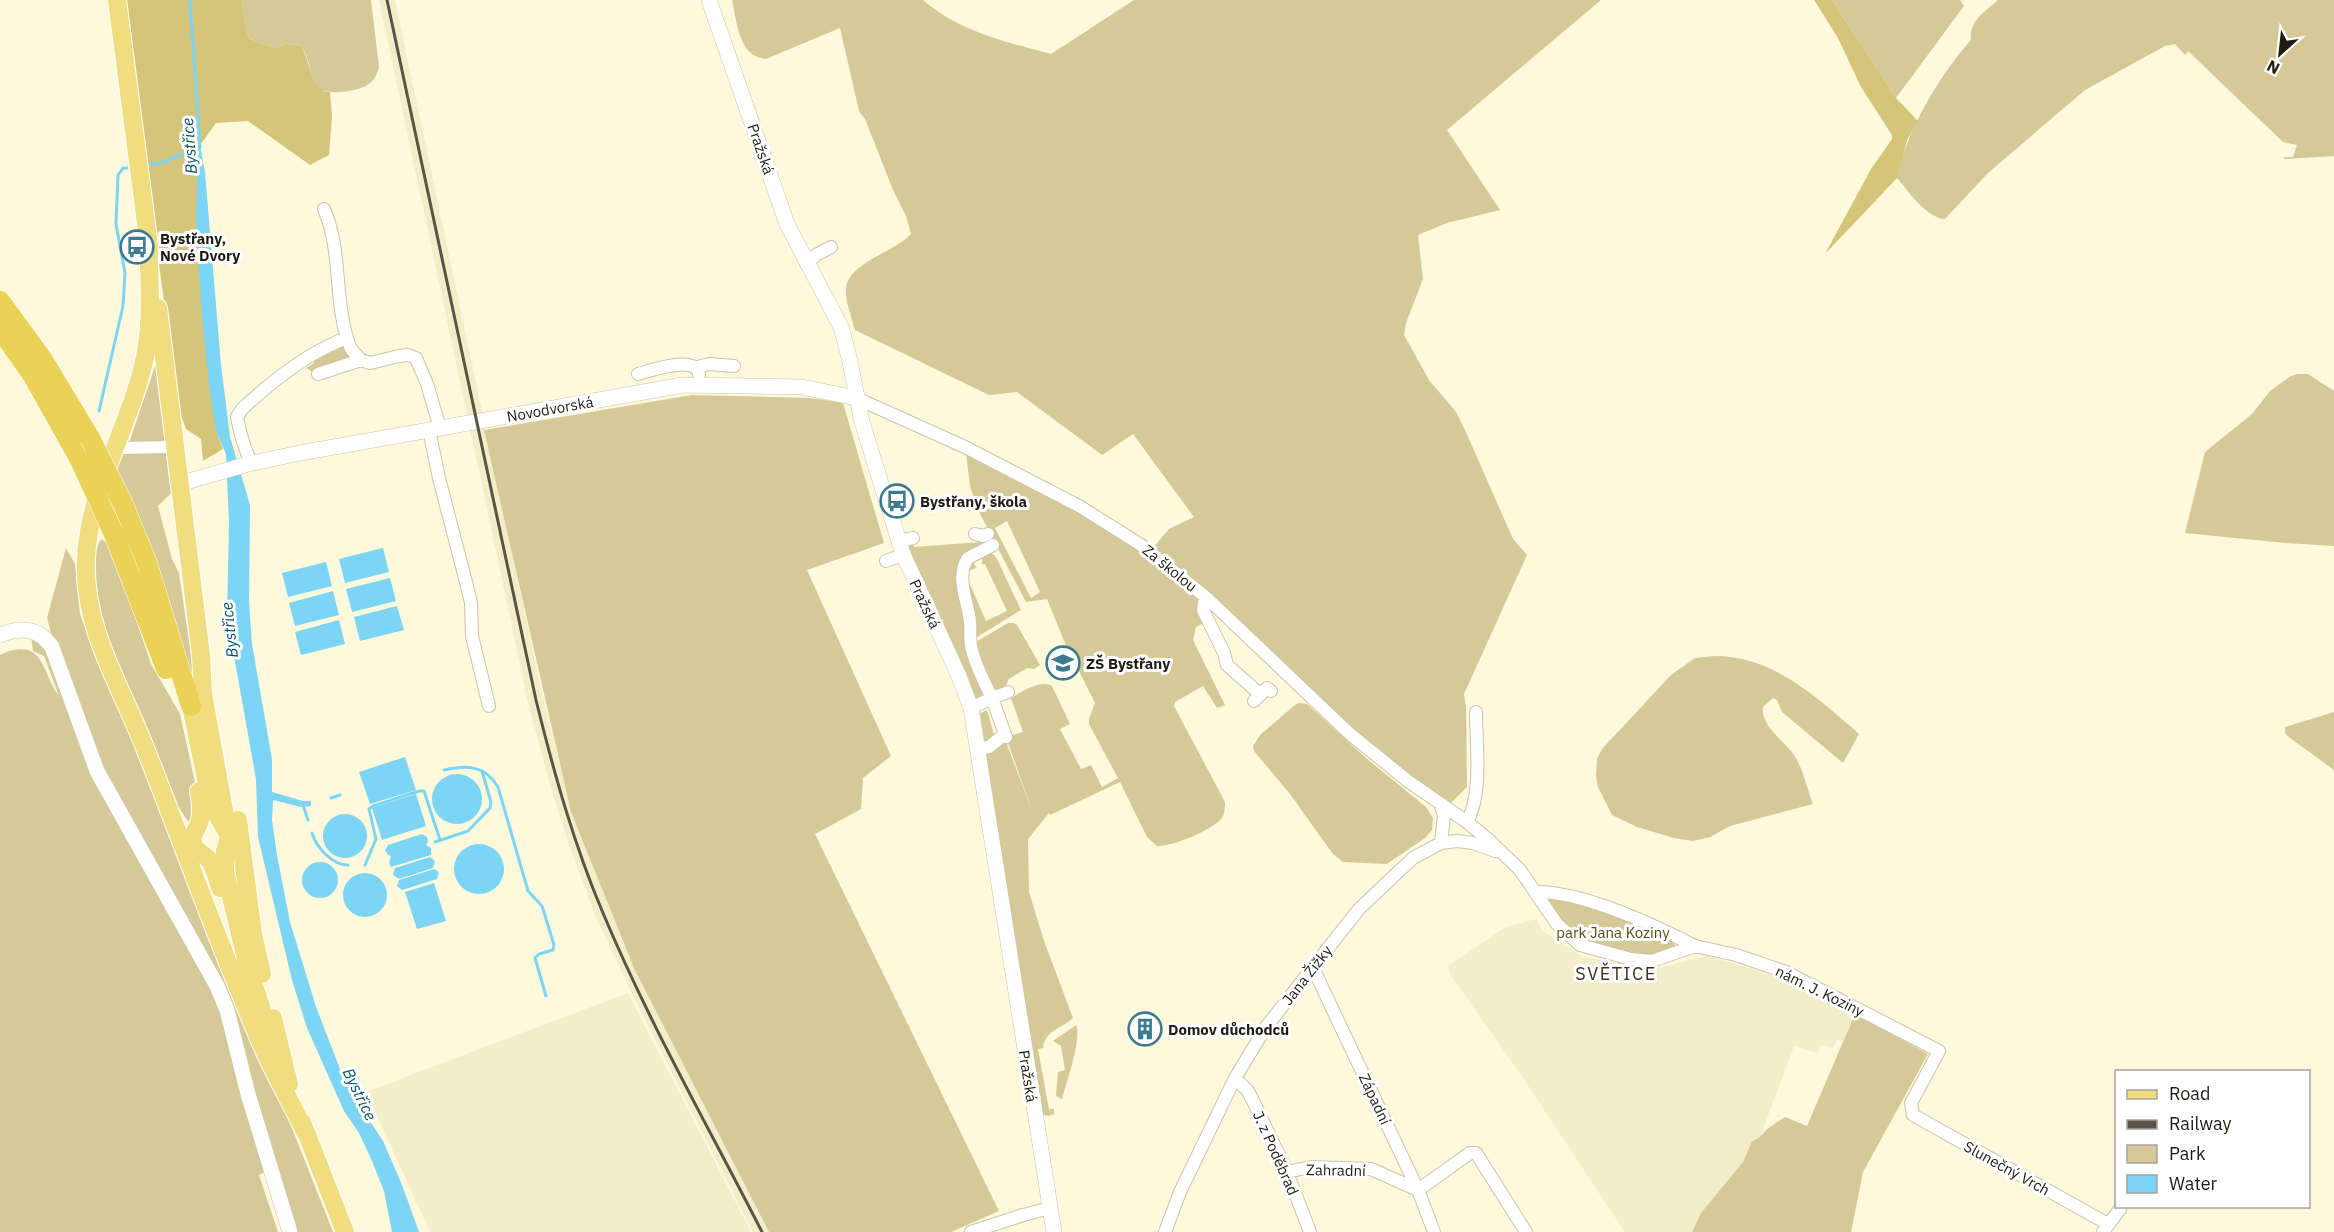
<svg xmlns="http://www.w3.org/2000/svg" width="2334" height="1232" viewBox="0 0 2334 1232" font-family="'IBM Plex Sans',sans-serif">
	<rect width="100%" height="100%" fill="#fef8dc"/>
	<path fill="#f4edc9" d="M379,0H395L543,699L564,781L583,840L618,929L640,976L770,1232H753L636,1002L595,915L569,845L550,785L528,702Z
		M1536,919L1543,931L1583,957L1655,969L1707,956L1774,975L1855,1014L1843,1041L1837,1040L1833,1048L1821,1045L1818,1053L1794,1046L1760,1137L1752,1141L1743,1162L1701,1213L1692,1232H1625L1519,1072L1450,974L1448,966L1506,927Z
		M628,993L751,1232H430L366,1092Z"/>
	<path fill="#d5ca97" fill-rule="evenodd" d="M242,0H371L379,67C377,75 374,81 366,86C356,91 324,97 317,86C309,74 310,58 301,46L286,43L276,48L250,39L247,33Z
		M732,0H923C958,31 1006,42 1051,54L1134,0H1601L1447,130L1500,210L1447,223L1418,235L1423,279L1406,323L1404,335L1429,380L1456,412L1465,430L1513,539L1527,555L1464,694L1466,707L1467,787L1448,806L1354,732L1153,548L1169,529L1194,517L1133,434L1102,455L1017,392L989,395L855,330C852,318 845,301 846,289C847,263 895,252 911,234L906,216L893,190L865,119L859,111L840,28L766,59C738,57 737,21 732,0Z
		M1832,0H1960L1964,6L1896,98Z
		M1998,0H2334V156L2285,159L2283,157H2293L2297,145L2283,142L2188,51L2185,55L2175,44L2165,46L2085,90L1988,173L1945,219C1928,219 1908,191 1897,178C1905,133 1941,73 1971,40C1969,20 1985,12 1998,0Z
		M343,346L348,351L352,361L313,372L306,368L314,363V357Z
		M156,363L166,434L162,444L129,443Z
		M2297,374H2308L2334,391V546L2285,543L2185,533L2205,452L2252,414L2270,391L2291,376Z
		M692,395L811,398L843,403L884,543L807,570L891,756L863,778L861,809L815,834L999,1211L951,1232H769L634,968L571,812L484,430Z
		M124,452L166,454L171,493L158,506L172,559L179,573L203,737L150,544L117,468Z
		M966,453L1079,506L1208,599L1204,623L1196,627L1193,640L1225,705L1217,708L1203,686L1175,702L1174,706L1225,802C1225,808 1225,816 1220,820C1210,831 1171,847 1157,846L1147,837L1120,782L1050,815L1049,813L1028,839L1029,892L1044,941L1073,1018C1061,1029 1045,1030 1043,1048L1038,1049L1049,1109H1054V1114L1049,1116L1039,1114L980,713L987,710L996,742L1005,739L1032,811L1006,737L1023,732L1011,698C1022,692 1040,679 1052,686L1070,724L1060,729L1081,769L1091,765L1102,787L1118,778L1089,724V719L1095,703L1078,669L1080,667L1070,647L1067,648L1047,599L1026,602L978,510L970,486ZM1007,521L1040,592L1031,598L995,528Z
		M101,539L109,544L117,563L151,664L180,714L196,787L197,818L190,824C173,802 164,775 152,751C130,703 73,589 101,539Z
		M981,542L985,543L961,563L985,692L982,697L974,699L907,546L913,544L914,547Z
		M66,548L75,564L80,614L98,662L161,799L261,1059L288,1118L333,1232H296L229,1006L91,743L51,633L47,618Z
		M987,552L993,554L997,559L1021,610L974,639L963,577C965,570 967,561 974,557V565L977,567L965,573L986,621L1007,611L985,564H982V558Z
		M1008,623H1014L1017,625L1040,665L1034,669L1027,668L1009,679L1004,689L993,692L974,643Z
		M31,636L45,647L217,1001L241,1098L266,1171L259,1175L278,1232H0V655C45,635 41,673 59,696L44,656L33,651Z
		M1715,656C1773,656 1817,697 1859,734L1843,763L1782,712L1777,700L1773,698L1763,707C1760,725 1784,741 1794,755C1803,768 1807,789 1813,804L1730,826L1710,837L1693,841L1674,838L1637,827L1612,815L1598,787L1596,777L1597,759L1602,749L1671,675L1695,658Z
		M1299,703L1307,704L1366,758L1426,807L1433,818L1432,830L1425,838L1387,864L1343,862L1333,854L1290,794L1254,751L1253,746L1260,735L1295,705Z
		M2334,712V770L2290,738L2285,733V727Z
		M1549,898C1578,903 1660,924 1677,947L1646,956L1591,944L1575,936L1543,901Z
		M1855,1014L1928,1054L1863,1172L1851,1232H1692L1701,1213L1743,1162L1752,1141L1760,1137L1767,1129L1785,1117L1807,1126Z
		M1076,1025C1082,1039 1066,1083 1062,1099L1056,1096L1058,1072L1065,1070L1061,1046L1053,1041Z"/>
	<path fill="#d5c57a" d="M127,0H242L247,33L250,39L276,48L286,43L301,46C310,59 311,93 330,92L332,117L329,155L310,165L248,121L216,123L198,148L216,431L223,449L203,461L201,439L186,429L179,410L147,177Z
		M1814,0H1832L1896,98L1918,121L1907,140L1897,178L1825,254L1871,169L1892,139V135L1861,87L1838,38Z"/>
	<path fill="#7cd5f5" d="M200,146L205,172L221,365L230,437L250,505L249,602L252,644L272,759V792L303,801H311V806L301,807L273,800L272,820L277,855L290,922L316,1007L340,1069L369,1120L383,1141L402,1185L419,1232H392L384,1191L372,1161L359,1133L344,1111L307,1028L292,980L258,837L256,779L227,617L229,524L226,454L216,431L209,385L201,304L196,221L198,148Z
		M383,548L389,572L345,583L339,559Z
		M326,562L332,586L288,597L282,573Z
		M390,578L396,601L352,612L346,589Z
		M333,591L339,615L295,626L289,603Z
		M397,606L404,630L360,641L354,617Z
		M339,620L345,644L301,655L295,632Z
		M405,757L416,790L370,804L359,772Z
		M432 799a25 25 0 1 1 50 0a25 25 0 1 1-50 0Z
		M416,794L426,826L382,840L372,808Z
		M323 836a22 22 0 1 1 44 0a22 22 0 1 1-44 0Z
		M422,834L427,837L428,842L426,845L431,848V855L391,867L389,862L391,856L388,855L385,850L388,845Z
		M454 869a25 25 0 1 1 50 0a25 25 0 1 1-50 0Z
		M430,857L435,861L433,868L399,879L393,875L395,868Z
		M302 880a18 18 0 1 1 36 0a18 18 0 1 1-36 0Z
		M434,869L439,872L437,879L402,890L397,886L399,880Z
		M343 895a22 22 0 1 1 44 0a22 22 0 1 1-44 0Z
		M434,883L446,921L417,929L405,892Z"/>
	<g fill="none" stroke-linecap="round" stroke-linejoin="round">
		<path stroke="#7cd5f5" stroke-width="3" d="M190,0L200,148
			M148,165L161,163L199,147
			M99,411L123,306L125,273L116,224L118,175L123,168H127
			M444,770C467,765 485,765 498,787L528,891L542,906L554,945L553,950L539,954L535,958L546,996
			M331,798L340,795
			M303,805L308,820
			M312,833C316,847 332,865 348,865
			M435,842L468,831L490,808L491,802L482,771
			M365,865L376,839L369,809L373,806L419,791H424L440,840"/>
		<defs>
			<path id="minor" d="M806,264L816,255L831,247
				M347,338L351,349L361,360
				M318,374L361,360L370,363L399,356L408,355L416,358L427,384L440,428
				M638,374C653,370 688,357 698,370
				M699,375L698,367L709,364L734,366
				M856,398L965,447L1079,506L1141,545L1208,599L1350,734L1408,781L1467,822L1490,841L1520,870L1557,924L1580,945L1631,959L1652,961L1695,946L1736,955L1786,972L1939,1051L1911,1103L1913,1115L2108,1224
				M429,430L439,478L467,586L471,603L472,636L489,706
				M115,448L174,447
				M252,464C244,448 240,434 237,417L242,409C272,381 308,352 347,338C334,295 342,251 324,209
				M975,534L983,536L988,534
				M898,541L913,538
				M993,545L968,558C955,577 968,601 970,622C971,631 969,641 972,650C976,667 985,683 992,698L1008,692
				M886,561L903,555
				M1208,599L1204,603L1203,610L1224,653L1227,665L1260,694
				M1254,701L1267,688L1271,691
				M971,708L992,698L1006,737
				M978,749L989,747L1005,734
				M1440,803L1444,815L1441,843
				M1467,822C1483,793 1476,744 1476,712
				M1535,892C1581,891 1654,925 1695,946
				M1313,968L1418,1190L1434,1232
				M1235,1078L1248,1091L1254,1103L1287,1172L1310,1232
				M1287,1172L1311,1167L1371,1169L1418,1190L1470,1153H1476L1526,1232
				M971,1232L1023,1215L1050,1208
				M1165,1232L1180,1192L1235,1078L1266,1027L1359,909L1413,858L1441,843L1457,841L1473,843L1495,851
				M2103,1232L2120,1209"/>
			<path id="tertiary" d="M709,0L787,224L841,327L849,357L862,422L903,554L959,676L971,708L1054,1232
				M179,484L248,464L300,453L683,385L802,387L856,398
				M0,635C21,627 38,627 52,647L97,771L217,986L227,1010L248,1094L290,1232"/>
			<path id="primary" d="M117,0L150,254
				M148,243C150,286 153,329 142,370C126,433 88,494 86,560C83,629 121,686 145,748C184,846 219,946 261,1043C274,1073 291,1102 305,1132
				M158,308L201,655L203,694L228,832
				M191,706L211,804L229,836L225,851V872L248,967L270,1034
				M199,791C201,801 202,811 200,820C198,829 191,834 193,843C195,851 201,852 206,857C214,863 217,878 220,888
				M238,820L253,934L262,974
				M273,1018L289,1084
				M302,1122L345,1232"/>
			<path id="trunk" d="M0,301L43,360L90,438
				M0,329L33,376L80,460
				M123,504L147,563L191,706
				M113,532L166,669"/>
		</defs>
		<use href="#minor" stroke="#cac4a9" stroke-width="14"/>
		<use href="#tertiary" stroke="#cac4a9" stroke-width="16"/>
		<use href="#primary" stroke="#fff" stroke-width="20"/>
		<use href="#trunk" stroke="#fff" stroke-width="21"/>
		<use href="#minor" stroke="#fff" stroke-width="12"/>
		<use href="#tertiary" stroke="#fff" stroke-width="15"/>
		<use href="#primary" stroke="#efdd80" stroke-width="18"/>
		<use href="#trunk" stroke="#ead256" stroke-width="20"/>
		<path stroke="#585546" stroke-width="3" d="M387,0L536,700C554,773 574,845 603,913C649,1023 708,1126 762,1232"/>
		<defs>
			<path id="trunk-bridge" d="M90,438L123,504
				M80,460L113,532"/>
		</defs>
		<use href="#trunk-bridge" stroke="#fff" stroke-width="21" stroke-linecap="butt"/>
		<use href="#trunk-bridge" stroke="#ead256" stroke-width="20"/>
	</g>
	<defs>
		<symbol id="bus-ring" viewBox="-11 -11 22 22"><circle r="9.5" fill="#fff" stroke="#3c7a90" stroke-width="1.5"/><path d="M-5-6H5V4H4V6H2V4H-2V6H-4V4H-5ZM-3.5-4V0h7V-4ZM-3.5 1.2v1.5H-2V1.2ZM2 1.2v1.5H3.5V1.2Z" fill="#3c7a90"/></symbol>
		<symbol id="school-ring" viewBox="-11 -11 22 22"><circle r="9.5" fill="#fff" stroke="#3c7a90" stroke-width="1.5"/><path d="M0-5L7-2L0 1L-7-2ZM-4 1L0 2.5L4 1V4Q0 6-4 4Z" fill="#3c7a90"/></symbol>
		<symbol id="building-ring" viewBox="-11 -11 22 22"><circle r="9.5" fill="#fff" stroke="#3c7a90" stroke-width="1.5"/><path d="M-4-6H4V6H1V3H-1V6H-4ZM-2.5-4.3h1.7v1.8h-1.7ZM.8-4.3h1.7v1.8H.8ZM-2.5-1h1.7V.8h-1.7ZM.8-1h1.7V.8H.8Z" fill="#3c7a90"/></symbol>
	</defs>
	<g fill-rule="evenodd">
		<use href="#bus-ring" x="118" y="228" width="38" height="38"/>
		<use href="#bus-ring" x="878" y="482" width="38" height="38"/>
		<use href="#school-ring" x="1044" y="644" width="38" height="38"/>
		<use href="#building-ring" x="1126" y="1010" width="38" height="38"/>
	</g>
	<g text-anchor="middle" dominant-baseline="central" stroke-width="6" stroke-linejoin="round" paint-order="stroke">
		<g font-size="15" fill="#1e1c12" stroke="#fff">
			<text transform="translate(761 149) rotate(71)">Pražská</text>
			<text transform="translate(550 409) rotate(-10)">Novodvorská</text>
			<text transform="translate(1170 568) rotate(39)">Za školou</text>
			<text transform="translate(925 604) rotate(65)">Pražská</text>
			<text transform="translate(1307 975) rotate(-52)">Jana Žižky</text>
			<text transform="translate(1820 991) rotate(26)">nám. J. Koziny</text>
			<text transform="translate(1028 1076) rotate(81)">Pražská</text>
			<text transform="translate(1375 1099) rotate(65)">Západní</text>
			<text transform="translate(1276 1153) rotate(66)">J. z Poděbrad</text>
			<text transform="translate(2007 1168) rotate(29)">Slunečný Vrch</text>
			<text transform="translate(1336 1170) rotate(1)">Zahradní</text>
		</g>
		<g font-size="15" font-weight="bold" fill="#1e1c12" stroke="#fff" text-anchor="start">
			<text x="160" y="238">Bystřany,<tspan x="160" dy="17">Nové Dvory</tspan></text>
			<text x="920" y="501">Bystřany, škola</text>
			<text x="1086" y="663">ZŠ Bystřany</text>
			<text x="1168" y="1029">Domov důchodců</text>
		</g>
		<g font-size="15" fill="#574c12" stroke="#fff">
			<text x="1613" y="932">park Jana Koziny</text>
		</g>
		<g font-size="16" font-style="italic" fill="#045369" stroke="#fff">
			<text transform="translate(189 146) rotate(-94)">Bystřice</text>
			<text transform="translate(229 630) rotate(-96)">Bystřice</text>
			<text transform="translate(360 1094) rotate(64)">Bystřice</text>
		</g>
		<g font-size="18" letter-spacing="1.5" fill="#36311b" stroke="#fff">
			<text x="1616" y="973">SVĚTICE</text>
		</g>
	</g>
	<rect x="2115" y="1070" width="195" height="138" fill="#ffffff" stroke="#a5a4a0" stroke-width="1.5"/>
	<rect x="2127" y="1090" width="30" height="9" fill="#efdd80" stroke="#a5a4a0" stroke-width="1.5"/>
	<text x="2169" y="1100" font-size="18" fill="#1e1c12">Road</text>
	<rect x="2127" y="1120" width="30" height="9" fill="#585546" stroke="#a5a4a0" stroke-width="1.5"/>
	<text x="2169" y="1130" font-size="18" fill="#1e1c12">Railway</text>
	<rect x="2127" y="1145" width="30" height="18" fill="#d5ca97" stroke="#a5a4a0" stroke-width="1.5"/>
	<text x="2169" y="1160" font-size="18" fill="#1e1c12">Park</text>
	<rect x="2127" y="1175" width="30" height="18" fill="#7cd5f5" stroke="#a5a4a0" stroke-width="1.5"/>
	<text x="2169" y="1190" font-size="18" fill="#1e1c12">Water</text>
	<g transform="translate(2280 54) rotate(207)" stroke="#ffffff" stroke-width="4.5" paint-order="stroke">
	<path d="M0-4.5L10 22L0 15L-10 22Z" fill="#1e1c12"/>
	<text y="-9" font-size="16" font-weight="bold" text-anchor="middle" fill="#1e1c12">N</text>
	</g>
</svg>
